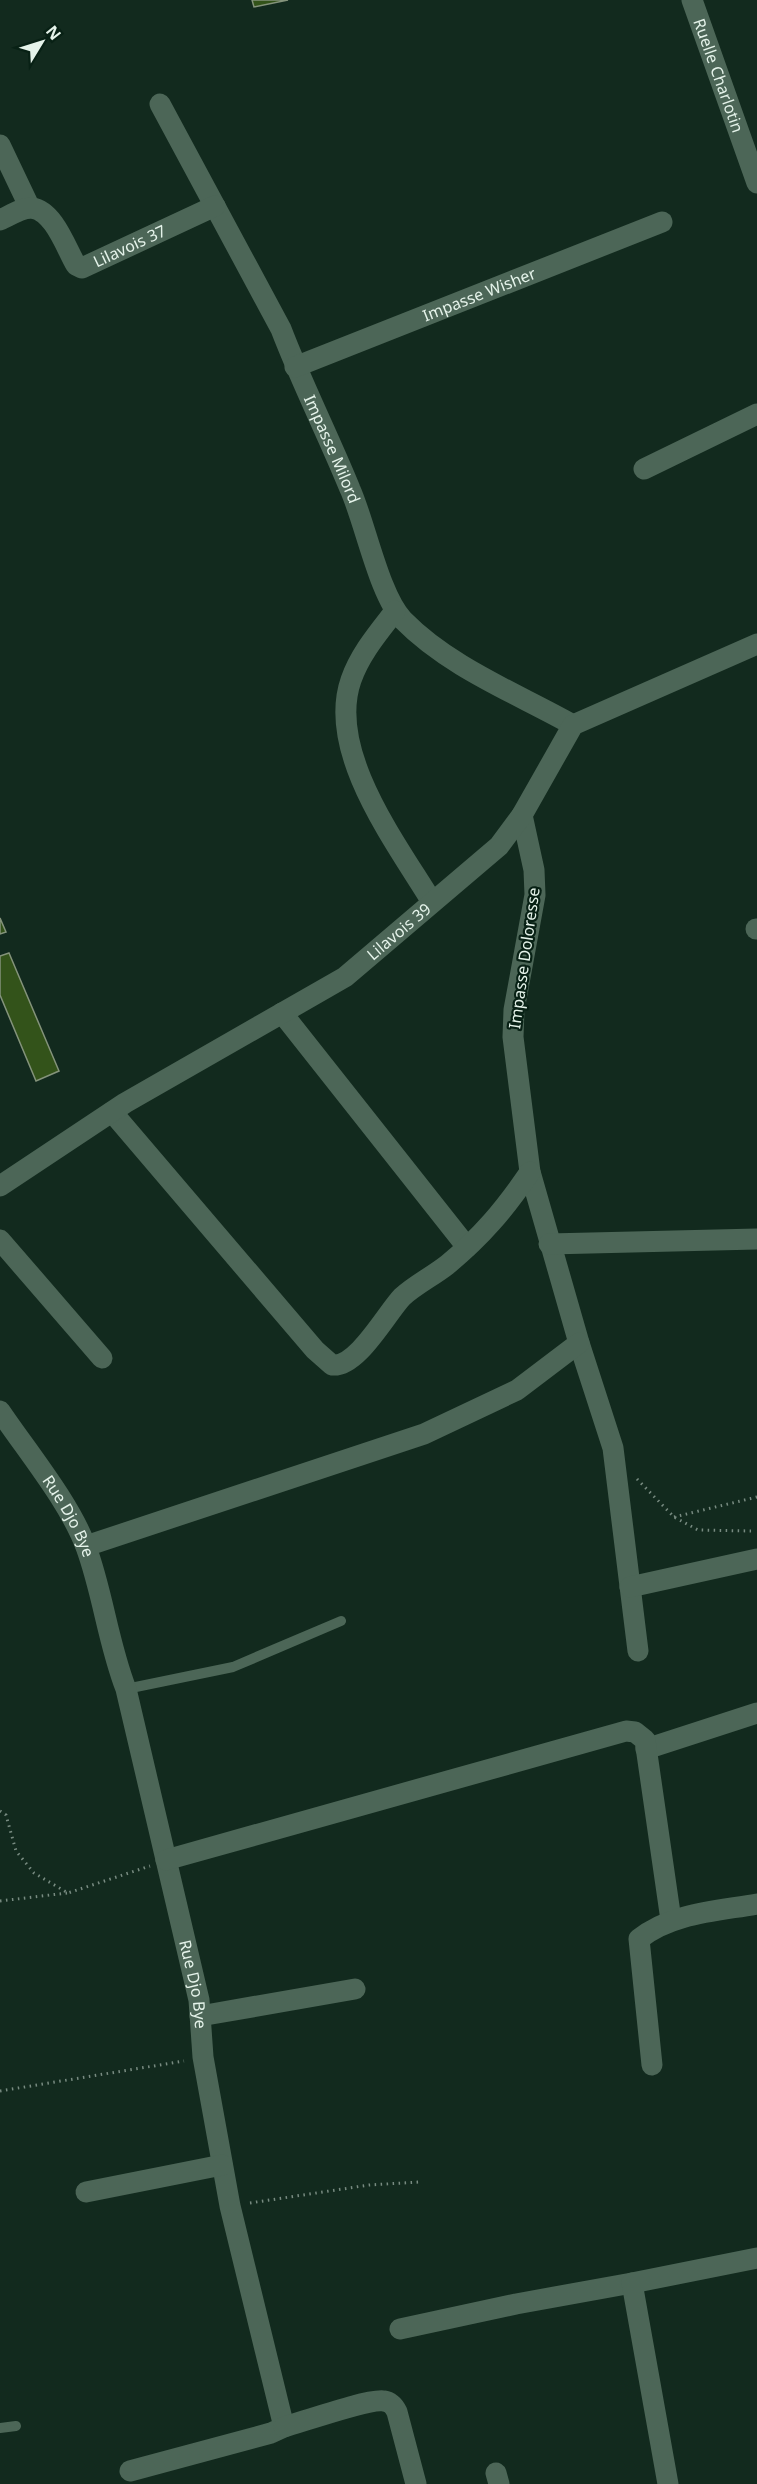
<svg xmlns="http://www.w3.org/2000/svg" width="757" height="2484" viewBox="0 0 757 2484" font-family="'Noto Sans',sans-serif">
	<rect width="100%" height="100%" fill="#122a1e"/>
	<path fill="#33531a" stroke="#84937b" stroke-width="1.5" d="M252,0H288L254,7Z
		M0,918L6,932L0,934Z
		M9,953L59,1071L36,1081L0,995V956Z"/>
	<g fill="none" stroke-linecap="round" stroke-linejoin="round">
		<path stroke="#788b81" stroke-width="3" stroke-dasharray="1.5 4.5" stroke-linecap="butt" d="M637,1479L674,1517L698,1530L751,1531
			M674,1517L757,1497
			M0,1811L6,1815L16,1851L34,1873L68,1893L150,1866
			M0,1901L67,1893
			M0,2091L184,2061
			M250,2203L369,2185L420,2182"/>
		<path stroke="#4c6657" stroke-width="10" d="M126,1689L233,1667L341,1621
			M0,2428L16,2426"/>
		<g stroke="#4c6657" stroke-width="21">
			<path id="s1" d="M692,0L757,183"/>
			<path id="s2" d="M160,104L281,329C302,384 328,435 350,489C365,522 379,595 403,620C449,667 516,693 573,725"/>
			<path d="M0,145L30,208"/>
			<path id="s3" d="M0,220C9,216 23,207 32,208C54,211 66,248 76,265L82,268L215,206"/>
			<path id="s4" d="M295,367L662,222"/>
			<path d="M644,469L757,414"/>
			<path d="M395,611C378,633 360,654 351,680C326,752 397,844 432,902"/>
			<path d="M522,815L534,870L535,895L514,1010L513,1037L530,1172L579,1343L613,1448L638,1651"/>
			<path d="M756,929H757"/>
			<path d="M282,1013L467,1247"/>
			<path d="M112,1112L315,1350L332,1365C357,1368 386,1314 402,1297C415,1285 433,1276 447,1265C482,1236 504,1210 530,1172"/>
			<path id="s5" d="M0,1186L125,1103L345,977L499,846L522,815L573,725L757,644"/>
			<path d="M0,1240L102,1358"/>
			<path d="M549,1244L757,1239"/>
			<path id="s6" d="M0,1411C27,1451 70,1503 86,1547C103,1593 108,1643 126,1689L199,2000L203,2057L230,2206L284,2427L271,2433L130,2471"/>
			<path d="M86,1546L424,1434L517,1390L579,1343"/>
			<path d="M630,1587L757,1559"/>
			<path d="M646,1749L757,1713"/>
			<path d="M166,1860L626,1731L635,1732L645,1740L671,1920"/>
			<path d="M200,2016L355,1989"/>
			<path d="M652,2065L639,1939C671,1913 718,1911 757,1904"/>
			<path d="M86,2192L222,2165"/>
			<path d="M400,2329L516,2304L632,2283"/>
			<path d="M284,2427C302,2422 370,2398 384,2401C391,2402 394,2406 397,2412L416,2484"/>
			<path d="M496,2473L499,2484"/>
			<path d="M668,2484L632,2283L757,2258"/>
		</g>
	</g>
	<g text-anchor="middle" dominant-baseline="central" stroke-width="4.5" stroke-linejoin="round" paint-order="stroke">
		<g font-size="16" fill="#e5f3ea" stroke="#082115">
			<text stroke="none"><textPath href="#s1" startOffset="80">Ruelle Charlotin</textPath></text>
			<text stroke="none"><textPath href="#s3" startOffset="168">Lilavois 37</textPath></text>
			<text stroke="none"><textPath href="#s4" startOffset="198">Impasse Wisher</textPath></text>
			<text stroke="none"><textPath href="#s2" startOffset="386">Impasse Milord</textPath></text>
			<text stroke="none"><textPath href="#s5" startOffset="474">Lilavois 39</textPath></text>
			<text transform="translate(524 958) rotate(-82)">Impasse Doloresse</text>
			<text stroke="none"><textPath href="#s6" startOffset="126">Rue Djo Bye</textPath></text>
			<text stroke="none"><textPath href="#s6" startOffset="612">Rue Djo Bye</textPath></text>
		</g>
	</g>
	<g transform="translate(42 42) rotate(52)" stroke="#082115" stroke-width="4.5" paint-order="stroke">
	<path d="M0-4.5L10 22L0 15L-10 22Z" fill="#e5f3ea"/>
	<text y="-9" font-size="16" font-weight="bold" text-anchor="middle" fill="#e5f3ea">N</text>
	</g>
</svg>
